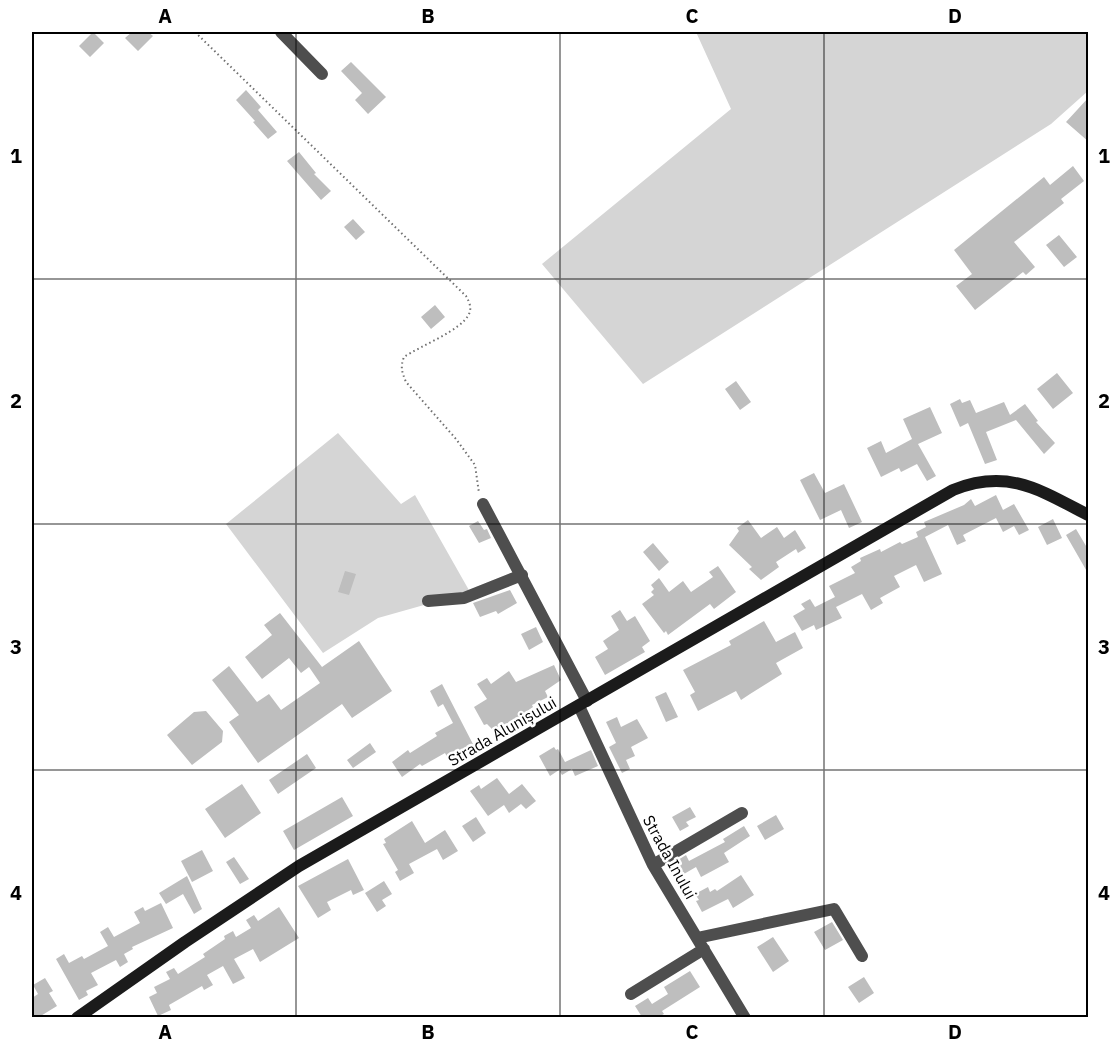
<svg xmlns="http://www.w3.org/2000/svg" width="1120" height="1049" viewBox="0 0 1120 1049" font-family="'IBM Plex Sans',sans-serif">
	<rect width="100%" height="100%" fill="#fff"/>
	<path fill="#d5d5d5" d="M696,32H1088V91L1051,124L643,384L542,264L731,109Z
		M338,433L401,504L415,495L470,592L378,618L323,653L226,524Z"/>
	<path fill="#bebebe" d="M93,32L104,43L90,57L79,46Z
		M132,32H148L153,36L138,51L125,38Z
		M351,62L386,97L368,114L355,100L362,93L341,71Z
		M246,90L261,107L258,110L277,132L268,139L253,122L255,121L236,100Z
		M1089,97V142L1066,122Z
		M299,152L316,173L314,174L331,191L321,200L287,161Z
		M1073,166L1084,181L1061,199L1064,203L1014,242L1035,267L1026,275L1023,272L975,310L956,286L972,274L954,250L1044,177L1050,185Z
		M353,219L365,232L356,240L344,227Z
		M1059,235L1077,257L1064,267L1046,245Z
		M435,305L445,317L431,329L421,317Z
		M1057,373L1073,393L1053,409L1037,389Z
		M736,381L751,402L740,410L725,389Z
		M960,399L962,403L970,400L976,413L1004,402L1010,415L1025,404L1038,421L1036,422L1055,443L1044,454L1016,420L986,432L997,460L985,464L968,423L960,427L950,404Z
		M930,407L942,433L918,444L936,476L927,481L917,464L901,472L899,468L881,477L867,448L881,441L886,453L912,439L903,419Z
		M814,473L825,493L844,484L862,522L849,528L841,510L820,520L800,480Z
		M996,495L1003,510L1014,504L1029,530L1019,535L1014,526L1003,532L996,518L963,535L966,541L957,545L948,525L925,537L942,574L924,582L916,565L894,576L900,587L880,598L883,603L871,610L862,594L836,607L842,618L816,630L814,625L802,631L793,616L805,609L801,604L810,599L815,607L835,597L829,586L855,573L851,567L861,561L860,558L880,549L881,552L900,542L902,544L918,537L916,532L926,527L924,522L964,505L971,499L975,506Z
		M1053,519L1062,538L1047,545L1038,527Z
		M748,520L761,538L777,527L784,538L795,530L806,548L798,553L796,549L776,562L779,567L761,580L749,569L752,567L729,545L739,531L737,528Z
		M478,521L484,530L487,529L491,538L479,543L469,526Z
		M1076,529L1089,551V575L1066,535Z
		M653,543L669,562L659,571L643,552Z
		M718,566L736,592L714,609L710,604L668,635L666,631L664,633L642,604L654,595L651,592L654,589L651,585L659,578L669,592L683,581L691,592L713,577L709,572Z
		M345,571L356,574L349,595L338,592Z
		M510,590L517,603L498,614L496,611L480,617L473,603Z
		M620,610L627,621L635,616L650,641L642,647L645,652L605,675L595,657L608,649L603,641L619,630L611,616Z
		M280,613L322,667L359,641L392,691L352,718L342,704L258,763L229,722L239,715L212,680L229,666L257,702L269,694L281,710L320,683L309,667L301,673L289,658L262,679L245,657L272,635L264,625Z
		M764,621L776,642L795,632L803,648L776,663L782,674L750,694L741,700L736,691L698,711L690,695L695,692L683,670L731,645L729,641Z
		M536,627L543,642L529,650L521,634Z
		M554,665L561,680L545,691L548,697L532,705L533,707L504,727L502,724L493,730L487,724L484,725L474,707L487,699L477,684L487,678L491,684L509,671L516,682Z
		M442,684L476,750L460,758L462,760L452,766L445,753L422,766L420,764L402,777L392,762L408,750L410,753L437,736L435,733L453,723L443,704L438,707L430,691Z
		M666,692L678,717L666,722L655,697Z
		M206,711L223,731L222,742L192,765L167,735L194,712Z
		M617,717L621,727L637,719L648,738L631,747L635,756L626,760L630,769L622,773L609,747L616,743L606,722Z
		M370,743L376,752L353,768L347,760Z
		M554,747L556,750L558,749L565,762L591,750L598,766L575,776L572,769L562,775L559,770L550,776L539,756Z
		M307,754L316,768L278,794L269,780Z
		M497,778L509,794L522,784L536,801L526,809L521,804L509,813L504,805L488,816L470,791L479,785L481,789Z
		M242,784L261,813L225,838L205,809Z
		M342,797L353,816L294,850L283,831Z
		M690,807L696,817L686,822L689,826L680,831L672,817Z
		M776,815L784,829L765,840L757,826Z
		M476,817L486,833L473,842L462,826Z
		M412,821L425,843L445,830L458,851L443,860L437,849L409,864L414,873L400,881L395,872L398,870L383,844L386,843L384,839Z
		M744,826L750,836L724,853L729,862L701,877L696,867L677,878L670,865L686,855L689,861L725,842L723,839Z
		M202,850L213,871L192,882L181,861Z
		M234,857L249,879L240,884L226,862Z
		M348,859L364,890L353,895L351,890L327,902L331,910L318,918L298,886Z
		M741,875L754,895L733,908L728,899L702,912L696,901L699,900L695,894L708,887L710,892L715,889L717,891Z
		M187,876L202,909L194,914L183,894L166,904L159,893Z
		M384,881L392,894L382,900L386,906L377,912L365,893Z
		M161,903L173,928L132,947L133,949L124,954L128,962L120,967L116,960L91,973L98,985L86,991L88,995L79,1000L56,959L64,954L69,963L82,956L84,959L108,946L100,932L108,927L114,937L140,923L134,912L143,907L145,911Z
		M279,907L299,938L260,962L253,949L234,959L245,978L233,984L223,966L207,975L213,985L204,990L202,986L169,1005L171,1010L158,1016L149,997L157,993L154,987L170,979L166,972L174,968L178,974L205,957L203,954L225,939L224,936L233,931L236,937L251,928L246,920L254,915L258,921Z
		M832,922L843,940L825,950L814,932Z
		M773,937L789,961L773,972L757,947Z
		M690,971L700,987L662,1011L664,1014L658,1017H642L635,1006L648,998L652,1004L668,994L664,987Z
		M864,977L874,993L859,1003L848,987Z
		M45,978L53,991L49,993L57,1006L39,1017H32V998L38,994L33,985Z"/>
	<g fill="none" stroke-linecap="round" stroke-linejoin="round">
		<path stroke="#707070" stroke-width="2" stroke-dasharray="1.5 3" stroke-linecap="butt" d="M195,32L466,296C469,301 472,308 469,314C462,330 420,346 404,357C400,367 402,372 406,382L456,439L475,465L479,493"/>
		<path stroke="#4e4e4e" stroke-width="12" d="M281,32L322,74
			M483,504L587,701
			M428,601L464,598L522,575
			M579,706L653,865L745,1018
			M653,865L742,813
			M697,938L834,909L862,956
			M631,994L704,949"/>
		<path stroke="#1b1b1b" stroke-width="12" d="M77,1018L185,942L299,866L953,490C1008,468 1040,490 1088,515"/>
	</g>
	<path fill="none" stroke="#000" stroke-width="1.5" stroke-opacity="0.55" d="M296,32V1018M560,32V1018M824,32V1018M32,279H1088M32,524H1088M32,770H1088"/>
	<g text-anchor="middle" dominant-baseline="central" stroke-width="5" stroke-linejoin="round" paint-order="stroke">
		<g font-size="16" fill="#000" stroke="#fff">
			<text transform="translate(502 731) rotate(-30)">Strada Alunișului</text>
			<text transform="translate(670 857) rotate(61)">Strada Inului</text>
		</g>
	</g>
	<rect width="1120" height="1049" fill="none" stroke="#ffffff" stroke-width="66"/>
	<rect x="33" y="33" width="1054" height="983" fill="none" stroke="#000" stroke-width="2"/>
	<g font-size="20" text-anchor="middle" font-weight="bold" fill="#000">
		<text x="165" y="23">A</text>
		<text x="428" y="23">B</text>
		<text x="692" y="23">C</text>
		<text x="955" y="23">D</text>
		<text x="16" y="163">1</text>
		<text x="1104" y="163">1</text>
		<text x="16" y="408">2</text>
		<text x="1104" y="408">2</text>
		<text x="16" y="654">3</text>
		<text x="1104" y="654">3</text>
		<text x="16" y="900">4</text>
		<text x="1104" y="900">4</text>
		<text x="165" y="1039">A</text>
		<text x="428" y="1039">B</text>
		<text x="692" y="1039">C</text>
		<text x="955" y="1039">D</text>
	</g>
</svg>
